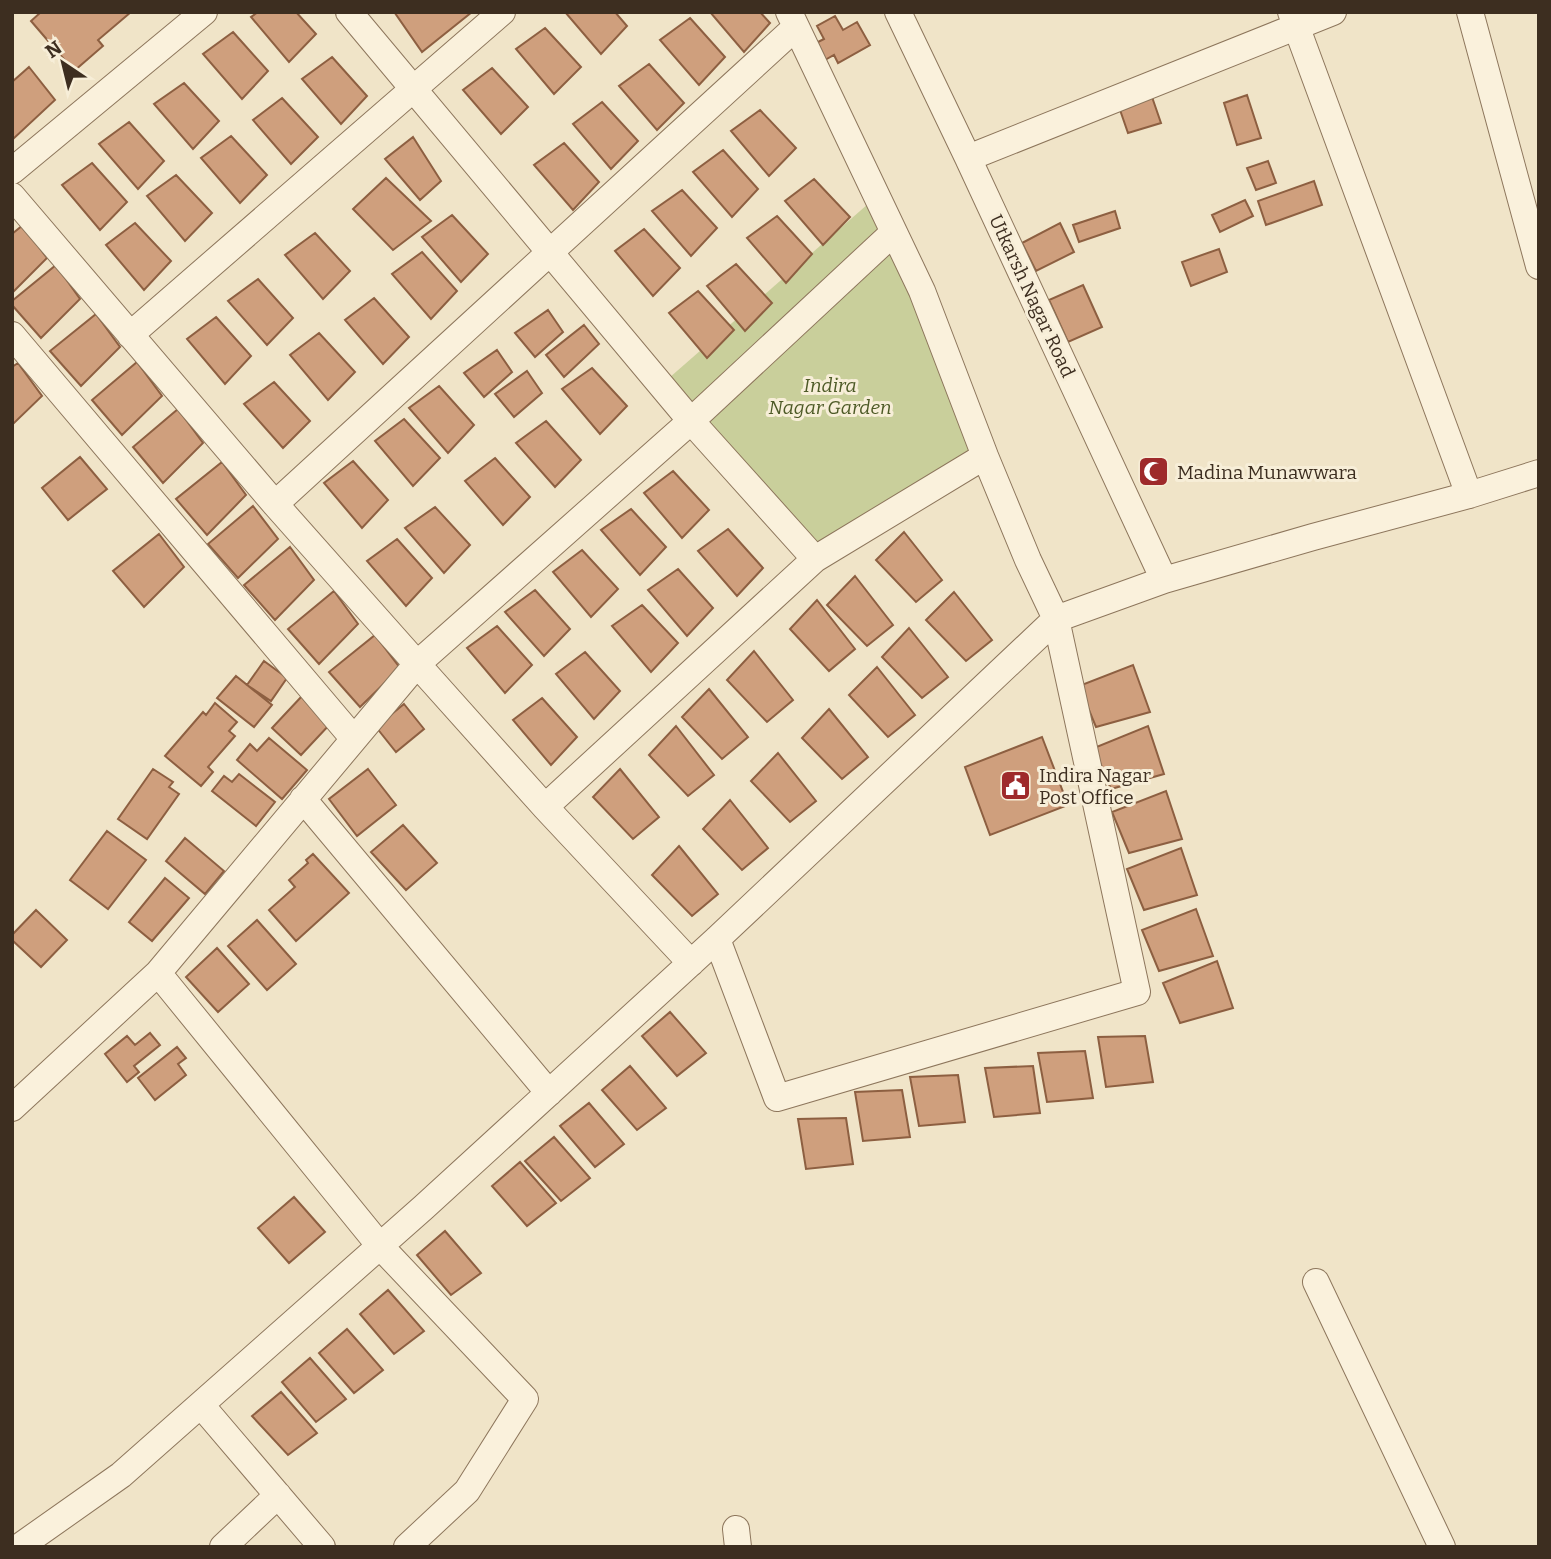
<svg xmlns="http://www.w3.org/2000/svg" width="1551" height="1559" viewBox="0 0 1551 1559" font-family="Bitter,serif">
	<rect width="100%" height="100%" fill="#f0e4c8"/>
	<path fill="#c9cf9b" d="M876,197L985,456L815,559L661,385Z"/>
	<path fill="#cf9f7d" stroke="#8d5f41" stroke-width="2" d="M41,12H131L98,40L103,46L74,71L31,21Z
		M258,12H296L316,34L289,62L251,17Z
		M396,12H472L422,52L395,13Z
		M565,12H615L627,26L601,54Z
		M710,12H760L770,23L744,52Z
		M835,16L843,30L857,22L870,45L838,63L834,55L825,60L816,43L824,39L817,26Z
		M690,18L725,57L699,85L660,40Z
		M545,28L581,67L554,94L516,49Z
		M233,32L268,71L242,99L203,54Z
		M332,57L367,96L341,124L302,79Z
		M649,64L684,103L657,130L619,86Z
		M29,67L55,100L12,140V82Z
		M492,68L528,107L501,134L463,90Z
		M184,83L219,121L193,149L154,104Z
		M1247,95L1261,138L1237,145L1224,103Z
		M1152,97L1161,123L1128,133L1119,107Z
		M282,98L318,137L291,164L253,120Z
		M602,102L638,141L611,169L573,124Z
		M760,110L796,148L769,176L731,131Z
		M129,122L164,161L138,189L99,144Z
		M231,136L267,175L240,203L201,158Z
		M413,137L441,181L420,200L385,159Z
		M564,143L599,182L573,210L534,165Z
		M723,150L758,189L732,217L693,172Z
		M1268,161L1276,183L1256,190L1247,168Z
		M92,163L127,202L100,230L62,185Z
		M176,175L212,213L185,241L147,196Z
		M386,178L431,221L393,250L353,209Z
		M814,179L850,217L823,245L785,201Z
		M1314,181L1322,205L1266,225L1258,201Z
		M682,190L717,228L691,256L652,211Z
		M1245,200L1253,216L1220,232L1212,215Z
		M1115,211L1120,228L1079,242L1073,225Z
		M452,215L488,254L461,282L422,237Z
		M777,216L812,254L786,283L747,238Z
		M135,223L171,261L144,290L106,245Z
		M1060,223L1074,252L1036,271L1022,243Z
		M23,225L47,258L12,293V234Z
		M644,229L680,268L653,296L615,251Z
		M315,233L350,271L323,299L285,255Z
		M1219,249L1227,272L1191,286L1182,262Z
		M422,252L457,291L431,319L392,274Z
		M736,264L772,303L745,331L707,286Z
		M56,265L80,299L41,338L12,305V301Z
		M258,279L293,318L267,345L228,301Z
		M1083,285L1102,327L1068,342L1049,300Z
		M698,291L734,330L707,358L669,313Z
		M374,298L409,337L383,364L345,320Z
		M548,310L563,332L535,357L515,333Z
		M96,314L120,347L81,386L50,351Z
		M216,317L251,356L225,384L187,339Z
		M584,325L599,344L564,377L546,355Z
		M319,333L355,372L328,400L290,355Z
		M497,350L512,372L484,397L464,373Z
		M137,362L162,396L122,435L92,400Z
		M18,363L42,396L12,425V367Z
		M592,368L627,406L600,434L562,389Z
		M527,371L542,393L514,417L495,394Z
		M274,382L310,421L283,448L244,404Z
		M439,386L474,425L448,453L409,408Z
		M178,409L203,443L163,483L133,447Z
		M404,419L440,458L413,486L375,441Z
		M546,421L581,460L555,487L516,443Z
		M80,457L107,489L68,520L42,488Z
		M495,458L530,497L503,525L465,481Z
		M353,461L388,500L362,528L324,483Z
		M222,462L246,495L207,535L176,499Z
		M673,471L709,510L682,538L644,493Z
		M253,506L278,539L238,578L208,544Z
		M435,507L470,545L444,573L405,528Z
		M631,509L666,547L640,575L601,530Z
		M728,529L763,568L737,596L698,551Z
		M904,532L942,580L916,602L876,560Z
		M159,534L184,567L144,607L113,571Z
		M397,539L432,578L406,606L367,561Z
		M290,547L314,580L275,620L244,585Z
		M582,550L618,589L591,617L553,572Z
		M678,569L713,608L687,636L648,590Z
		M855,576L893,625L867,646L827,605Z
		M535,590L570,629L544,656L505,612Z
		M334,591L358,624L319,664L288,629Z
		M954,592L992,640L966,661L926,620Z
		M817,600L855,649L829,671L790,629Z
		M642,605L678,643L651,672L612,626Z
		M497,626L532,665L505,693L467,648Z
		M909,628L948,677L922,698L882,657Z
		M375,635L400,668L360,707L329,672Z
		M754,651L793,700L767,722L727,680Z
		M585,652L620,691L594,719L556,674Z
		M264,661L287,678L271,701L247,685Z
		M1133,665L1150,712L1096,727L1079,686Z
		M877,667L915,715L888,737L849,695Z
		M236,676L272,705L254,727L217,698Z
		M709,689L748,737L722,759L682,717Z
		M302,696L331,723L301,755L272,728Z
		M542,698L577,737L551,765L513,720Z
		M215,703L237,722L229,731L235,736L208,767L213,772L201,786L165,756L203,712L206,715Z
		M404,704L424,729L396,752L376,727Z
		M829,709L868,757L842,779L802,738Z
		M676,726L714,775L688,796L649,755Z
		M1148,726L1164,774L1111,789L1094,748Z
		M1042,737L1068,805L990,835L965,767Z
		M269,738L307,770L282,799L237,760L250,744L257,751Z
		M778,753L816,801L790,822L751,781Z
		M153,769L173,782L169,787L179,794L147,839L118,819Z
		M368,769L396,805L357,836L329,799Z
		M620,769L659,817L633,839L593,797Z
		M239,774L275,802L256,826L212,791L224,776L232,782Z
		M1166,791L1182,839L1129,853L1112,812Z
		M730,800L768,848L742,870L703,829Z
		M403,825L437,863L406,890L371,852Z
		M107,831L146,860L108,909L70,880Z
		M185,838L224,871L205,894L166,861Z
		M679,846L718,894L692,916L652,875Z
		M1181,848L1197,895L1144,910L1127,869Z
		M313,854L349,893L296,941L269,910L295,887L289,880L308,863L306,860Z
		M165,878L189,898L152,941L129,922Z
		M1196,909L1213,956L1159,971L1142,930Z
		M36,910L67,940L41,967L12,940V935Z
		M257,920L296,964L267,990L228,946Z
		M217,948L249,984L218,1012L186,977Z
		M1217,961L1233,1008L1180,1023L1163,983Z
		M670,1012L706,1053L677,1076L642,1036Z
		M150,1033L160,1045L134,1066L139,1072L127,1082L105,1054L127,1036L135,1045Z
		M1145,1036L1153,1082L1106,1087L1098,1037Z
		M177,1047L186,1058L178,1064L186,1075L155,1100L138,1078Z
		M1085,1051L1093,1098L1047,1102L1038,1053Z
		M630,1066L666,1108L637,1130L602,1090Z
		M1033,1066L1040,1113L994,1117L985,1068Z
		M958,1075L965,1122L919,1126L910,1077Z
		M902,1090L910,1137L863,1141L855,1092Z
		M589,1103L624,1144L595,1167L560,1126Z
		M846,1118L853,1164L806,1169L798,1119Z
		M554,1137L590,1178L561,1201L525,1161Z
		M520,1162L556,1203L527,1226L492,1186Z
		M294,1197L325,1232L289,1263L258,1228Z
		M445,1231L481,1273L451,1295L417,1255Z
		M388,1290L424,1331L394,1354L360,1314Z
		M347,1329L383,1370L354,1393L319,1353Z
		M310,1358L346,1399L316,1422L282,1382Z
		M281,1392L317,1433L288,1455L252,1416Z"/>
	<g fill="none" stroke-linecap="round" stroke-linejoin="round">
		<defs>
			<path id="minor" d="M349,12L691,421L815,559L545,807
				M898,12L968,158L1164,580
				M1291,12L1469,495
				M1470,12L1539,266
				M968,158L1333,12
				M12,171L204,12
				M12,196L275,504L417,664L691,421L893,233
				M12,335L354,739
				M130,335L502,12
				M275,504L796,27
				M815,559L985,456
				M303,799L549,1093
				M717,939L777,1098L1137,992L1056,619L1028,560L985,456L922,291L789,12
				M12,1108L158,973
				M1316,1282L1442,1547
				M201,1405L322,1547
				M736,1529L738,1547
				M19,1547L121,1475L424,1207L717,939L1056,619L1164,580L1313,537L1469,495L1539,473
				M223,1547L278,1495
				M407,1547L467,1491L525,1399L380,1246L158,973L417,664L545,807L691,963"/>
		</defs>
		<use href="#minor" stroke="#8d765c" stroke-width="28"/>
		<use href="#minor" stroke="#faf1dc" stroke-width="26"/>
	</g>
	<defs>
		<symbol id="mosque-square" viewBox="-11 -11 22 22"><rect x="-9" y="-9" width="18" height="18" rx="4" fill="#9e2a2b" stroke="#f7eed8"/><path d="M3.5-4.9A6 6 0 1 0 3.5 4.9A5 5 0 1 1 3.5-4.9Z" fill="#fff"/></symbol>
		<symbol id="civic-square" viewBox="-11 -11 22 22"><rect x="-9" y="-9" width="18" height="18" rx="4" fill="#9e2a2b" stroke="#f7eed8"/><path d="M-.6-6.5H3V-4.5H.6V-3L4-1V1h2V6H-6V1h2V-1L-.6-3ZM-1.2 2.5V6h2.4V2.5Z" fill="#fff"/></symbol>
	</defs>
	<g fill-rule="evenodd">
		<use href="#mosque-square" x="1136" y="454" width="35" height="35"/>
		<use href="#civic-square" x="998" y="768" width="35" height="35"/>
	</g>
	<g text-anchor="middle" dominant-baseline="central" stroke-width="6" stroke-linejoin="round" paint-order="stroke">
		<g font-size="19" fill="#3d2e20" stroke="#f7eed8">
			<text transform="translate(1032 296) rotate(65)">Utkarsh Nagar Road</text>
		</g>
		<g font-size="19" font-style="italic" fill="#4d5a26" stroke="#f7eed8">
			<text x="830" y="385">Indira<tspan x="830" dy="22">Nagar Garden</tspan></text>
		</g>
		<g font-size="19" fill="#3d2e20" stroke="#f7eed8" text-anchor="start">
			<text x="1177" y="472">Madina Munawwara</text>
			<text x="1039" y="775">Indira Nagar<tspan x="1039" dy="22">Post Office</tspan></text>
		</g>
	</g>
	<rect width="1551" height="1559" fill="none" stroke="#3d2e20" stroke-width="28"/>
	<g transform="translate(63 63) rotate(325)" stroke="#f7eed8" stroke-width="5" paint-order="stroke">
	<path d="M0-5L12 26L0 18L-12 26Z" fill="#3d2e20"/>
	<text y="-10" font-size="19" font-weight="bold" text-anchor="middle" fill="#3d2e20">N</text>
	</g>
</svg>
